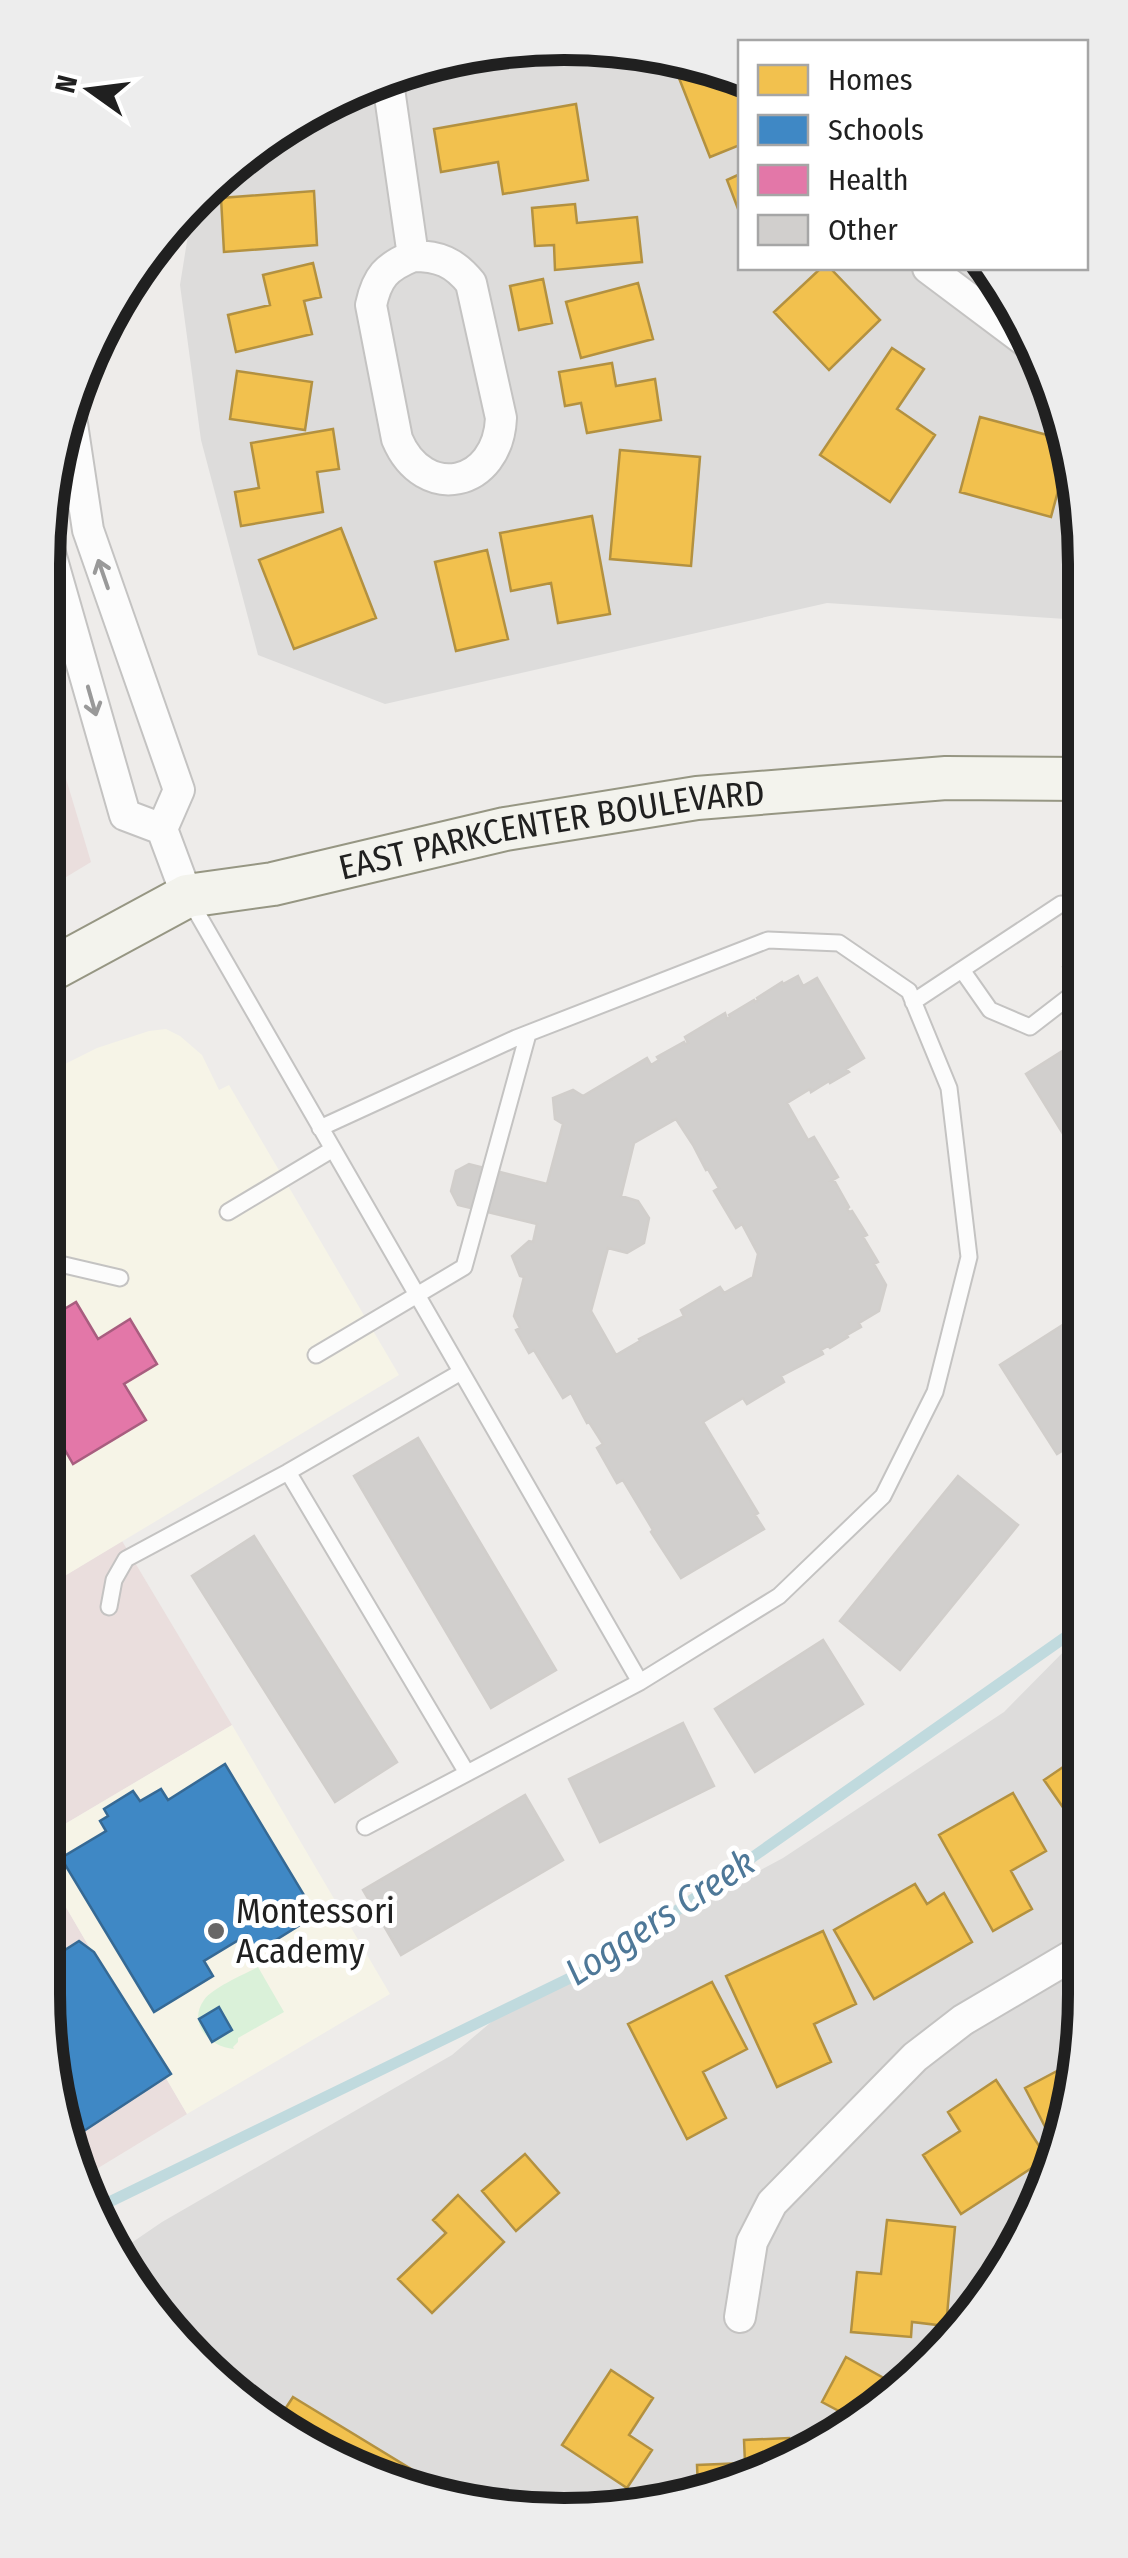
<svg xmlns="http://www.w3.org/2000/svg" width="1128" height="2558" viewBox="0 0 1128 2558" font-family="'Fira Sans Condensed',sans-serif">
	<rect width="100%" height="100%" fill="#eeecea"/>
	<path fill="#dddcdb" d="M530,44L732,70L740,75V268H986L1046,364L1081,495V620L827,603L385,704L258,655L201,440L180,285L193,204L334,96Z
		M1084,1631L1085,1994L1058,2162L956,2337L824,2446L633,2511L463,2506L304,2446L172,2337L121,2250L162,2222L452,2055L514,2003L783,1858L1004,1712Z"/>
	<path fill="#eadedd" d="M43,702L91,862L43,891Z
		M122,1541L232,1725L43,1837V1589Z
		M43,1868L187,2114L80,2179L70,2162L43,1994Z"/>
	<path fill="#f6f4e7" d="M166,1029L180,1036L202,1055L219,1090L229,1085L399,1375L43,1589V1075L97,1048L149,1031Z
		M232,1725L390,1994L187,2114L43,1868V1837Z"/>
	<path fill="#daf1d9" d="M258,1967L284,2012L238,2038V2042L233,2047L234,2049C210,2047 187,2024 204,2000C212,1988 245,1974 258,1967Z"/>
	<path fill="#f2c14e" stroke="#b39140" stroke-width="2.5" d="M696,66L732,70L740,74V145L710,157L677,73Z
		M576,104L588,180L503,194L498,162L441,172L434,129Z
		M740,174V214L727,180Z
		M314,191L317,245L224,252L221,198Z
		M575,204L577,223L637,217L642,262L555,270L554,245L535,246L532,208Z
		M313,263L321,297L304,301L312,334L236,352L228,315L270,305L263,275Z
		M821,268H830L880,320L829,370L774,312Z
		M543,279L552,323L519,330L510,286Z
		M638,283L653,339L581,358L566,302Z
		M892,348L924,369L897,409L935,435L890,502L820,455Z
		M612,363L616,386L655,379L661,420L587,433L581,403L565,406L559,372Z
		M237,371L312,382L305,430L230,419Z
		M980,417L1066,440L1069,450L1051,517L960,492Z
		M333,429L339,469L317,472L323,512L241,526L235,492L259,488L251,443Z
		M620,450L700,457L691,566L610,559Z
		M592,516L610,614L558,623L551,583L511,591L500,533Z
		M341,528L376,618L294,649L259,560Z
		M487,550L508,639L456,651L435,562Z
		M1085,1752V1839L1044,1780Z
		M1013,1793L1046,1851L1011,1871L1032,1909L993,1931L939,1835Z
		M915,1884L927,1904L944,1893L972,1942L874,1999L834,1930Z
		M823,1931L856,2004L814,2024L831,2062L777,2087L726,1976Z
		M712,1982L747,2049L703,2072L726,2118L687,2139L628,2024Z
		M1074,2062L1061,2140L1054,2144L1025,2088Z
		M996,2080L1047,2158L961,2214L923,2155L960,2131L948,2112Z
		M525,2154L559,2193L516,2231L482,2191Z
		M458,2195L504,2242L432,2313L398,2279L446,2233L433,2220Z
		M887,2220L955,2227L946,2326L912,2322L911,2337L851,2332L857,2272L881,2274Z
		M846,2357L898,2386L842,2431L850,2417L822,2402Z
		M611,2370L653,2398L629,2435L652,2450L627,2488L562,2445Z
		M293,2397L411,2469L403,2483L304,2446L276,2423Z
		M789,2438L790,2458L698,2489L697,2465L745,2463L744,2440Z
		M482,2487L508,2507L468,2506Z"/>
	<path fill="#3f88c5" stroke="#366994" stroke-width="2.5" d="M225,1764L316,1915L258,1951L247,1935L204,1961L213,1976L154,2012L61,1858L106,1831L100,1821L108,1816L104,1809L133,1791L140,1801L161,1789L168,1800Z
		M79,1941L94,1952L171,2074L67,2142L42,1994L43,1964Z
		M219,2007L232,2030L212,2042L199,2019Z"/>
	<path fill="#e377a8" stroke="#a85d7f" stroke-width="2.5" d="M76,1302L98,1339L130,1319L157,1364L124,1384L146,1420L73,1464L57,1436L43,1445V1322Z"/>
	<g fill="none" stroke-linecap="round" stroke-linejoin="round">
		<path stroke="#c0dade" stroke-width="11" d="M97,2208L605,1961L1084,1624"/>
	</g>
	<path fill="#d1cfcd" stroke="#d1cecb" stroke-width="2.5" fill-rule="evenodd" d="M1082,955V997L1063,967Z
		M798,976L803,986L817,978L864,1058L846,1069L849,1072L830,1083L829,1081L811,1092L810,1089L787,1103L808,1140L814,1137L838,1177L831,1181L835,1182L849,1207L847,1209L849,1212L852,1211L867,1235L863,1237L878,1262L874,1264L886,1285L879,1311L859,1323L861,1327L847,1335L848,1337L830,1348L828,1346L821,1350L823,1354L781,1376L784,1382L747,1404L743,1398L703,1422L758,1513L755,1515L764,1529L681,1578L651,1532L653,1530L623,1480L617,1483L597,1448L603,1444L589,1422L587,1423L571,1393L563,1398L534,1350L529,1353L516,1330L520,1328L514,1316L524,1277L520,1276L512,1256L529,1241L533,1242L537,1224L458,1205L451,1191L456,1171L469,1164L547,1184L563,1124L555,1119L553,1098L573,1090L583,1096L647,1058L651,1065L659,1060L657,1057L684,1042L685,1044L688,1043L685,1037L725,1013L727,1019L730,1017L729,1015L754,1000L755,1002L758,1000L757,998L782,982L783,984ZM676,1119L693,1145L706,1170L708,1169L719,1188L714,1191L736,1228L742,1224L758,1254L753,1277L724,1293L720,1287L681,1310L684,1316L639,1339L640,1341L616,1355L591,1311L608,1248L627,1253L644,1243L649,1218L638,1201L621,1196L634,1143Z
		M1083,1038V1166L1026,1074Z
		M1083,1312L1084,1437L1057,1454L1000,1365Z
		M418,1438L556,1670L491,1708L354,1476Z
		M958,1476L1018,1525L900,1670L840,1621Z
		M254,1536L397,1762L335,1802L192,1576Z
		M823,1640L863,1704L755,1772L715,1709Z
		M683,1723L714,1786L600,1842L569,1779Z
		M525,1795L563,1860L401,1955L363,1890Z"/>
	<g fill="none" stroke-linecap="round" stroke-linejoin="round">
		<defs>
			<path id="service" d="M189,899L640,1682
				M962,970L990,1010L1030,1027L1078,990
				M913,1002L1061,904L1082,910
				M320,1128L516,1038L768,940L839,943L909,991L949,1088L969,1257L935,1392L883,1496L779,1596L640,1682L365,1827
				M228,1212L333,1149
				M43,1260L120,1278
				M316,1355L464,1267L528,1034
				M288,1472L467,1773
				M109,1607L114,1580L126,1559L288,1472L461,1372"/>
			<path id="minor" d="M388,82L413,256
				M413,256C439,256 454,262 471,283L501,418C498,487 424,503 397,439L371,305C377,277 386,267 413,256Z
				M928,268L1036,349
				M46,539L125,815L162,829L179,790L88,530L69,404
				M162,829L187,896
				M740,2317L752,2242L772,2203L915,2057L963,2020L1085,1948"/>
			<g id="secondary">
				<path id="s1" d="M43,974L187,896L273,884L505,829L697,798L946,778L1082,779"/>
			</g>
		</defs>
		<use href="#service" stroke="#c4c3c2" stroke-width="19"/>
		<use href="#minor" stroke="#c4c3c2" stroke-width="34"/>
		<use href="#secondary" stroke="#969683" stroke-width="46"/>
		<use href="#service" stroke="#fcfcfc" stroke-width="15"/>
		<use href="#minor" stroke="#fcfcfc" stroke-width="30"/>
		<use href="#secondary" stroke="#f3f3ed" stroke-width="42"/>
	</g>
	<defs><path id="oneway-shaft" d="M-6 0H5M1.5-3L5.5 0L1.5 3" fill="none" stroke-width="1.6" stroke-linecap="round" stroke-linejoin="round" transform="scale(2.5)"/></defs>
	<g stroke="#999">
		<use href="#oneway-shaft" transform="translate(103 574) rotate(-109)"/>
		<use href="#oneway-shaft" transform="translate(92 701) rotate(74)"/>
	</g>
	<circle fill="#686767" stroke="#fff" stroke-width="4" cx="216" cy="1931" r="10"/>
	<g text-anchor="middle" dominant-baseline="central" stroke-width="10" stroke-linejoin="round" paint-order="stroke">
		<g font-size="35" fill="#202020" stroke="#fff">
			<text stroke="none"><textPath href="#s1" startOffset="535">EAST PARKCENTER BOULEVARD</textPath></text>
		</g>
		<g font-size="35" fill="#202020" stroke="#fff" text-anchor="start">
			<text x="236" y="1911">Montessori<tspan x="236" dy="40">Academy</tspan></text>
		</g>
		<g font-size="38" font-style="italic" fill="#4e7898" stroke="#fff">
			<text transform="translate(660 1917) rotate(-33)">Loggers Creek</text>
		</g>
	</g>
	<path d="M0 0H1128V2558H0ZM564 60H564A504 504 0 0 1 1068 564V1994A504 504 0 0 1 564 2498H564A504 504 0 0 1 60 1994V564A504 504 0 0 1 564 60Z" fill="#ededed" fill-rule="evenodd"/>
	<path fill="none" stroke="#202020" stroke-width="12" d="M564 60H564A504 504 0 0 1 1068 564V1994A504 504 0 0 1 564 2498H564A504 504 0 0 1 60 1994V564A504 504 0 0 1 564 60Z"/>
	<rect x="738" y="40" width="350" height="230" fill="#ffffff" stroke="#a6a6a6" stroke-width="2.5"/>
	<rect x="758" y="65" width="50" height="30" fill="#f2c14e" stroke="#a6a6a6" stroke-width="2.5"/>
	<text x="828" y="90" font-size="30" fill="#202020">Homes</text>
	<rect x="758" y="115" width="50" height="30" fill="#3f88c5" stroke="#a6a6a6" stroke-width="2.5"/>
	<text x="828" y="140" font-size="30" fill="#202020">Schools</text>
	<rect x="758" y="165" width="50" height="30" fill="#e377a8" stroke="#a6a6a6" stroke-width="2.5"/>
	<text x="828" y="190" font-size="30" fill="#202020">Health</text>
	<rect x="758" y="215" width="50" height="30" fill="#d1cfcd" stroke="#a6a6a6" stroke-width="2.5"/>
	<text x="828" y="240" font-size="30" fill="#202020">Other</text>
	<g transform="translate(90 90) rotate(284)" stroke="#ffffff" stroke-width="8" paint-order="stroke">
	<path d="M0-8L18 38L0 25L-18 38Z" fill="#202020"/>
	<text y="-15" font-size="28" font-weight="bold" text-anchor="middle" fill="#202020">N</text>
	</g>
</svg>
